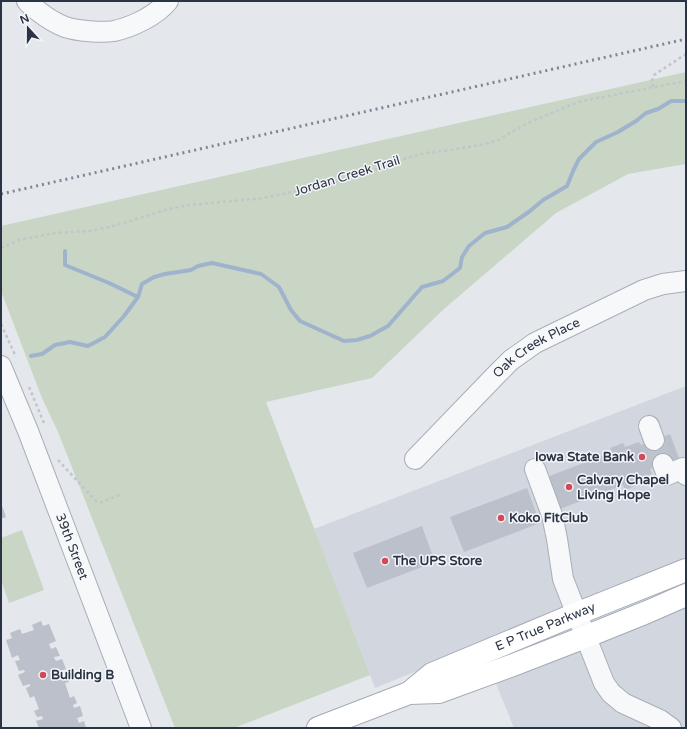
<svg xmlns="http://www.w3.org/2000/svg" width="687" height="729" viewBox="0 0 687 729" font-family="'Varela Round',sans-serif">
	<rect width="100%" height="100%" fill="#e4e7ec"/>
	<path fill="#d2d6de" d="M686,386V562L375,688L314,529Z
		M686,606V728H514L495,681Z"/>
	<path fill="#c9d6c5" d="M686,72V164L628,174L556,213L444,309L372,378L266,402L370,675L234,728H175L58,432L42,398L1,291V226Z
		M22,530L44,590L9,603L1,580V538Z"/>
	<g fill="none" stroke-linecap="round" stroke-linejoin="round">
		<path stroke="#9fb4cc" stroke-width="4" d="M65,251V265L109,283L138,297
			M31,356L42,354L55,345L70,342L88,346L105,337L124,316L138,297L142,284L154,277L165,274L191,270L198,266L212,263L261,274L279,287L291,310L300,321L344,341L357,340L370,336L388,326L422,287L443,281L460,268L462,257L469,246L485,233L507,227L530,211L543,200L567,186L573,171L579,159L596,142L618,132L636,121L646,113L658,109L671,101H686"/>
	</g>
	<path fill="#bbc0ca" d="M670,434L679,458L650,469L652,474L638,479L639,484L625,490L623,485L560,509L547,477L612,452L610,448L623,443L625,447L639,442L641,445Z
		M527,488L540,523L464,552L450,517Z
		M1,503L6,517L1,519Z
		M422,526L435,562L367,588L353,553Z
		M41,621L43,626L49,624L56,641L49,644L51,649L56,647L60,656L54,657L56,661L62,659L66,669L60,671L62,674L66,673L69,682L65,683L70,698L74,696L77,703L73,705L74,708L80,706L83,716L77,718L79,723L84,721L86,728H39L36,721L43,719L42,716L37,717L34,711L39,709L34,696L30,698L26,688L30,686V684L23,686L18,675L25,672L24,670L19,671L15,661L20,660L18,655L12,658L6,640L12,638L10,633L20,629L22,634L34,630L32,625Z"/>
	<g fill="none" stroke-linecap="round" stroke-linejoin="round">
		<path stroke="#bfc3cb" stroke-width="20" stroke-dasharray="20 10" stroke-linecap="butt" d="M654,440L663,464"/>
		<defs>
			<g id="minor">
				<path d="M27,1C30,5 34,8 38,11C47,18 55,23 65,27C77,31 102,33 114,31C132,27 156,16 168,1"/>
				<path id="s1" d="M1,366L28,431L141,728"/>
				<path d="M649,426L654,440"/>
				<path id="s2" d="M415,459L497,374L511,360L535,343L644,290L663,284L686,281"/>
				<path d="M663,464L667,475L683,468L686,475"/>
				<path d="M535,469L552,515L557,539L563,579L604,683L611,693L623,703L660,720L671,728"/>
			</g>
			<g id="major">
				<path d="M409,693L439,692L513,665L585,637L647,612L686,595"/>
				<path id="s3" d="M318,728L409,693L432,674L576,614L686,570"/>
			</g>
		</defs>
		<use href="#minor" stroke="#a9aeb7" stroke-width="22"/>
		<use href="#major" stroke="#a3abb8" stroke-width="24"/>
		<path stroke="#c2c5cb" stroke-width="2.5" stroke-dasharray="3 3" stroke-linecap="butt" d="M653,87L652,80L654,75L686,54
			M1,248L19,240L39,236L55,233L89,231L110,227L169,209L189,205L264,198L324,185L363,174L407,158L425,153L444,151L485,144L498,140L510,133L530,122L568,106L582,101L686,81
			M1,324L16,357
			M29,387L44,423
			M58,460L96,501L100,502H102L122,494"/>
		<use href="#minor" stroke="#f7f8fa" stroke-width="20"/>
		<use href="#major" stroke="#fff" stroke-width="22"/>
		<path stroke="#7d8696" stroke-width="3" stroke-dasharray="2 4" stroke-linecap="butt" d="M1,194L686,39"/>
	</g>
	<g fill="#d1495b" stroke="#f4f6f9" stroke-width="1.5">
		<circle cx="642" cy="457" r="4"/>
		<circle cx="569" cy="487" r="4"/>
		<circle cx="501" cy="518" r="4"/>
		<circle cx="385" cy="561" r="4"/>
		<circle cx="43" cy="675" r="4"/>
	</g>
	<g text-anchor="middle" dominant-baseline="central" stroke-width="3" stroke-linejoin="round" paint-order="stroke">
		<g font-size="13" fill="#2b3445" stroke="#f4f6f9">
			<text transform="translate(347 176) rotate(-17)">Jordan Creek Trail</text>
			<text stroke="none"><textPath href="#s2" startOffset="166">Oak Creek Place</textPath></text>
			<text stroke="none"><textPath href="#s1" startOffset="194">39th Street</textPath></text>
			<text stroke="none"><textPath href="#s3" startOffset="250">E P True Parkway</textPath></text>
		</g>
		<g font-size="13" font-weight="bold" fill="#2b3445" stroke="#f4f6f9" text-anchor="start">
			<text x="634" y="457" text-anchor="end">Iowa State Bank</text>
			<text x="577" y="480">Calvary Chapel<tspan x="577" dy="15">Living Hope</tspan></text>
			<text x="509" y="518">Koko FitClub</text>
			<text x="393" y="561">The UPS Store</text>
			<text x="51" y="675">Building B</text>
		</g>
	</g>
	<rect width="687" height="729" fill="none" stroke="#2b3445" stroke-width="4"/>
	<g transform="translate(28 28) rotate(339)" stroke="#f4f6f9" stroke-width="3" paint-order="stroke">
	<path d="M0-3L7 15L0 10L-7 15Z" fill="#2b3445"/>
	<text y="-6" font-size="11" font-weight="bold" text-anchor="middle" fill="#2b3445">N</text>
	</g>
</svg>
